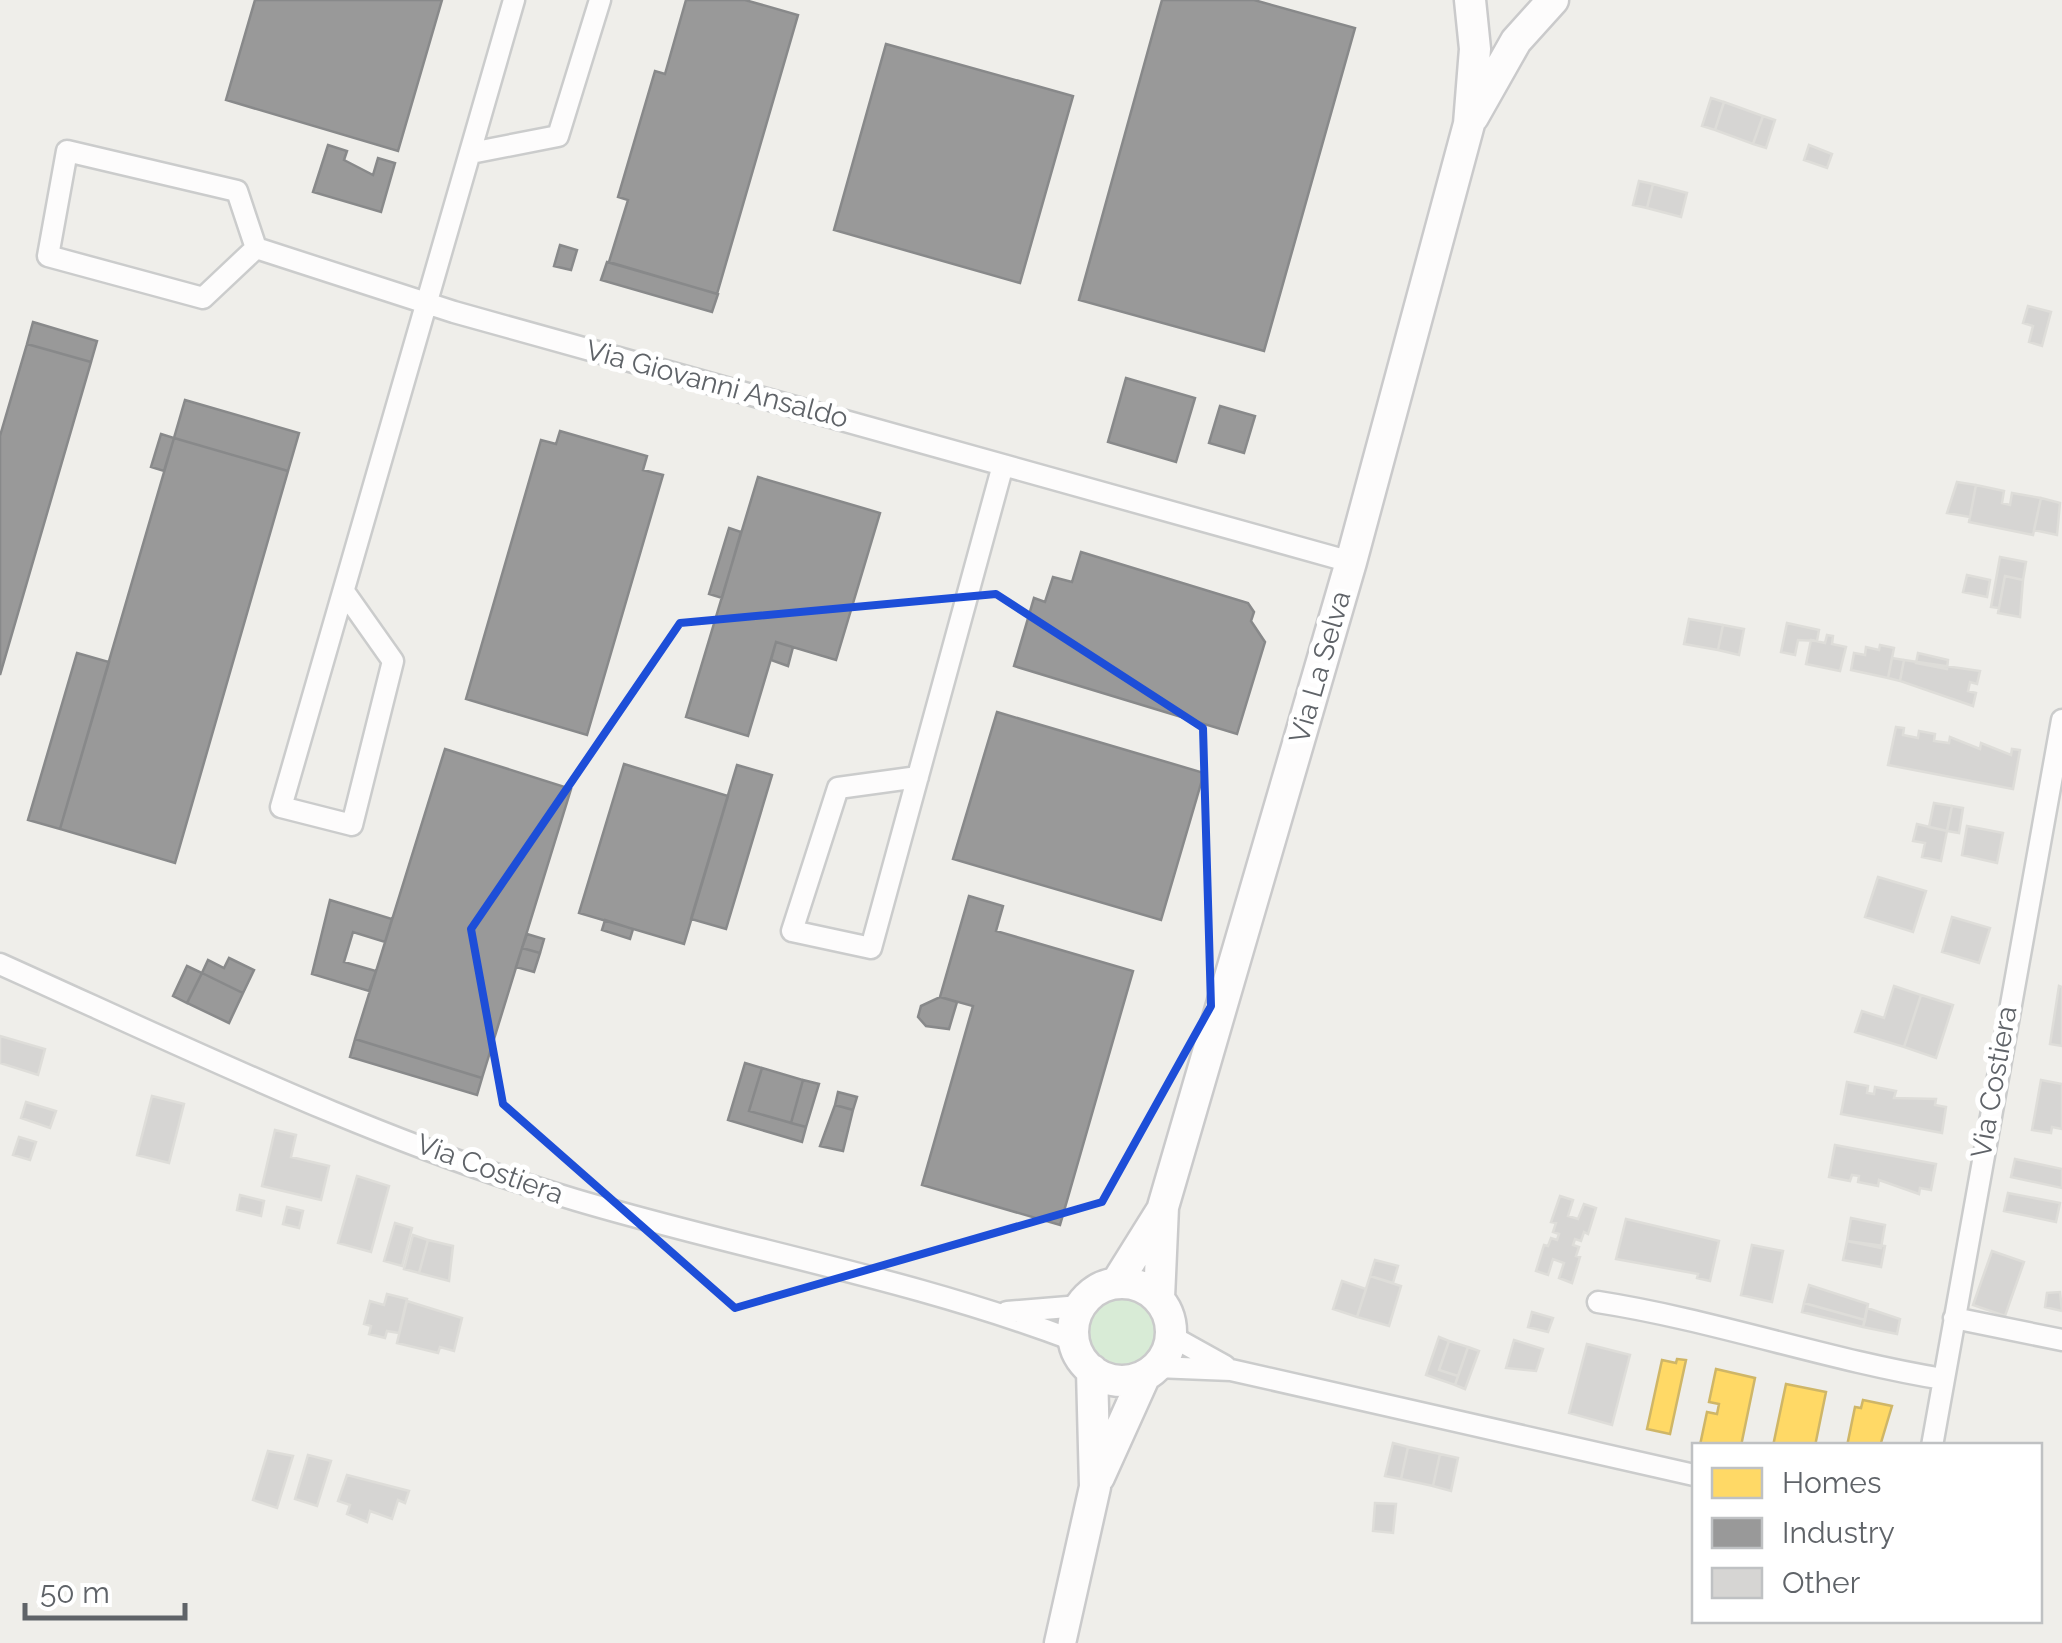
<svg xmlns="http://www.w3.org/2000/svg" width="2062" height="1643" viewBox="0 0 2062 1643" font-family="Raleway,sans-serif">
	<rect width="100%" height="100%" fill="#efeeea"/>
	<path fill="#d8ebd6" d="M1085 1330a36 36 0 1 1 72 0a36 36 0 1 1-72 0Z"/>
	<path fill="#ffd966" stroke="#cfb667" stroke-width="2.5" d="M1677,1359L1686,1360L1670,1434L1647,1429L1662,1360L1676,1363Z
		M1716,1369L1755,1378L1741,1446L1700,1445L1707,1412L1717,1414L1719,1404L1709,1402Z
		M1786,1384L1826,1392L1815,1446H1773Z
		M1863,1400L1892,1406L1880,1446H1847L1855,1407L1861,1408Z"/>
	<path fill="#999" stroke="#88898a" stroke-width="2.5" d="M255,0H442L398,151L226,100Z
		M686,0H745L798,15L717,294L609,262L628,200L618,197L655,71L665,74Z
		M1162,0H1254L1355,28L1264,351L1079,300Z
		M886,44L1073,96L1020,283L834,230Z
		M328,145L347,151L344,160L373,175L378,158L395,163L381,212L313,192Z
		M560,245L577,250L571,270L554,266Z
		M607,262L718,294L712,312L601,280Z
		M33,322L97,341L91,362L27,344Z
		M27,344L91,362L0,675V436Z
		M1126,378L1195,398L1176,462L1108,442Z
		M185,400L299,433L288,471L174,438Z
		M1220,406L1255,416L1244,453L1209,443Z
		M560,431L647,456L643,470L663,475L587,735L466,699L541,440L556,444Z
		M161,434L174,438L164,471L151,467Z
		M174,438L288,471L175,863L60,829Z
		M758,477L880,513L836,660L776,642L748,736L686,717Z
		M729,528L741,532L722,598L709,594Z
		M1081,552L1248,603L1254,612L1251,621L1265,642L1237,734L1014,666L1034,598L1045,602L1053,577L1072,582Z
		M776,642L793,647L788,666L771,660Z
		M77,653L109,662L60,829L28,820Z
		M997,712L1204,773L1161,920L953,859Z
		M445,749L571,789L482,1078L355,1039Z
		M624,764L728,796L684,944L579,913Z
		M737,765L772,775L726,929L691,919Z
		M969,896L1003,906L996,931L1133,971L1060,1225L922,1185L973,1006L940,997Z
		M330,900L392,919L385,942L353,932L344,962L376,971L369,991L312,974Z
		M605,920L633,929L630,939L602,930Z
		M527,934L544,939L540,953L522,948Z
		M522,948L540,953L534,972L516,967Z
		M229,958L254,970L243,993L202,973L208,960L224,968Z
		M187,966L202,973L187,1003L173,996Z
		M202,973L243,993L229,1023L187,1003Z
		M940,997L957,1002L949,1029L926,1026L918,1017L921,1006Z
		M355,1039L482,1078L477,1095L350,1057Z
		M745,1063L762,1068L749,1111L806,1127L802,1142L728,1120Z
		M762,1068L803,1080L791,1123L749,1111Z
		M803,1080L819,1084L806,1127L791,1123Z
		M838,1092L857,1097L853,1110L835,1105Z
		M835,1105L853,1110L843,1151L820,1146Z"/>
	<path fill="#d6d5d3" stroke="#deddd9" stroke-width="2.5" d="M1711,98L1724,102L1715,130L1702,126Z
		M1724,102L1763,116L1753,144L1715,130Z
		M1763,116L1775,120L1766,148L1753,144Z
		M1809,145L1832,154L1827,168L1804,160Z
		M1639,181L1653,184L1647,208L1633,205Z
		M1653,184L1687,193L1681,217L1647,208Z
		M2028,306L2051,312L2042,346L2029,342L2033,326L2023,323Z
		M1957,482L1976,485L1970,517L1947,513Z
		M1976,485L2004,491L2002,503L2010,505L2012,493L2041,498L2033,535L1969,522Z
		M2041,498L2060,503L2057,535L2034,530Z
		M2000,557L2026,562L2023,580L2005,576L1999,608L1991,607Z
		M1967,575L1990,580L1987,597L1963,592Z
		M2005,576L2023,580L2020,617L1998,613Z
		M1689,619L1723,625L1718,650L1684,644Z
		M1787,623L1819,630L1817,641L1798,640L1795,655L1781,652Z
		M1723,625L1744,629L1739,655L1718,650Z
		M1827,635L1833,636L1832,644L1846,647L1840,671L1806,664L1811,640L1825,643Z
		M1880,645L1894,648L1888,678L1851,670L1854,653L1865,655L1866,647L1879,650Z
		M1918,653L1948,660L1947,669L1916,663Z
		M1892,658L1904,660L1900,681L1888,678Z
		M1904,660L1980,671L1977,684L1970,682L1968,691L1976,693L1973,706L1900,681Z
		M1896,727L1904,728L1903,735L1918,738L1919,731L1935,734L1934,741L1949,743L1950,737L1980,749L1981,743L2011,755L2012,749L2020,750L2013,789L1888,765Z
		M1934,803L1952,806L1947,831L1929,827Z
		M1952,806L1963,808L1959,833L1947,831Z
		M1917,824L1947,831L1941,861L1922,857L1925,843L1913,841Z
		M1967,826L2003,833L1997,863L1962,855Z
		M1878,877L1926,891L1913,932L1865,917Z
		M1952,917L1990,928L1979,963L1942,952Z
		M1894,986L1921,995L1904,1047L1855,1032L1862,1011L1884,1018Z
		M2059,986L2062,987V1046L2050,1044Z
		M1921,995L1953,1005L1936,1058L1904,1047Z
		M0,1036L45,1049L38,1075L0,1063Z
		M2041,1080L2062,1084V1129L2052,1127L2051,1133L2032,1130Z
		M1847,1082L1868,1086L1867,1093L1874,1094L1875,1087L1896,1091L1894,1098L1936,1099L1935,1105L1946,1107L1942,1133L1841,1114Z
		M152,1096L184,1104L169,1163L137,1155Z
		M26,1102L56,1111L50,1128L21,1118Z
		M275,1130L296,1135L291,1157L329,1166L321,1200L262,1186Z
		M19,1137L36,1142L30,1160L13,1155Z
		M1835,1145L1936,1164L1931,1190L1920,1188L1919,1194L1879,1180L1878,1186L1858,1182L1859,1176L1852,1175L1850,1181L1829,1177Z
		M2015,1159L2062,1169V1188L2011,1177Z
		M357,1176L389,1186L371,1252L338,1243Z
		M2008,1193L2060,1203L2056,1222L2004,1211Z
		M240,1195L264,1201L261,1216L237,1210Z
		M1560,1196L1573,1200L1568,1216L1578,1219L1584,1204L1596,1208L1588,1234L1584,1232L1581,1241L1575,1239L1573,1245L1579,1247L1576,1256L1580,1257L1572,1283L1559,1278L1564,1263L1553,1259L1548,1275L1536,1271L1544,1245L1548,1246L1551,1238L1557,1240L1559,1234L1553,1232L1556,1223L1551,1222Z
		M287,1207L303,1211L299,1228L283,1224Z
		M1851,1218L1885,1225L1881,1248L1847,1241Z
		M1626,1219L1719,1241L1710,1281L1697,1278L1698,1274L1616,1259Z
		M395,1223L412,1228L402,1266L384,1261Z
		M413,1235L428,1240L419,1273L404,1269Z
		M428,1240L453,1246L449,1281L419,1273Z
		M1847,1241L1885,1246L1881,1267L1843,1260Z
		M1752,1245L1783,1251L1772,1302L1741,1295Z
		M1992,1251L2024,1262L2005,1316L1973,1305Z
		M1375,1260L1398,1266L1393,1283L1370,1276Z
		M1370,1276L1401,1286L1389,1326L1357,1317Z
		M1342,1281L1366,1289L1357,1317L1333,1309Z
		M1809,1285L1868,1304L1865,1320L1804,1303Z
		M2060,1292L2062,1311L2045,1307L2047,1293Z
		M387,1294L407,1299L399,1333L387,1331L385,1338L369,1334L371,1326L364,1324L370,1301L384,1305Z
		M407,1301L462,1318L454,1351L440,1347L438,1353L397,1343Z
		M1804,1303L1865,1320L1863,1327L1802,1312Z
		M1867,1308L1900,1319L1897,1334L1863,1327Z
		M1532,1312L1553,1318L1548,1332L1528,1327Z
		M1439,1337L1449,1341L1439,1370L1458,1376L1455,1385L1426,1375Z
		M1514,1340L1543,1349L1536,1371L1506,1368Z
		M1449,1341L1468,1347L1458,1376L1439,1370Z
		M1587,1344L1630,1355L1612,1425L1569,1413Z
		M1468,1347L1479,1351L1465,1389L1455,1385Z
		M1393,1443L1408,1447L1401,1479L1385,1476Z
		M1408,1447L1440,1454L1433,1486L1401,1479Z
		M268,1451L293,1456L277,1508L253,1500Z
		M1440,1454L1458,1458L1451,1491L1433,1486Z
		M308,1455L331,1461L317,1506L295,1499Z
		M347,1475L409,1491L405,1503L398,1500L392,1519L370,1511L367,1522L347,1514L350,1505L338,1501Z
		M1375,1503L1396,1504L1393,1533L1373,1531Z"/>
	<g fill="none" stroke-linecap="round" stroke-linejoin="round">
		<defs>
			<path id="street" d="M471,153L558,136L600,0
				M256,248L203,298L48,256L67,151L237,191L256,248L454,312L1351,562
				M345,593L393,661L352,825L281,807L514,0
				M918,777L838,788L792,931L871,948L1003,465
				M0,964C189,1049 377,1141 576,1200C741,1249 912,1279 1073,1340
				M1598,1302C1714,1320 1827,1360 1943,1379
				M1007,1312L1080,1306
				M1954,1318L2062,1340
				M1171,1336L1225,1366
				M1156,1367L1231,1370L1694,1475
				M1932,1446L2062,720"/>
			<path id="secondary" d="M1473,117L1516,41L1553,0
				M1117,1282L1162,1210
				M1073 1332a49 49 0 1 1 98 0a49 49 0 1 1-98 0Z
				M1159,1298L1163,1207L1351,562L1469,124L1475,49L1470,0
				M1099,1477L1145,1375
				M1060,1643L1095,1487L1092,1370"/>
		</defs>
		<use href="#street" stroke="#cbcccc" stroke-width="25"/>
		<use href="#secondary" stroke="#cacacb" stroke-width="35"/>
		<use href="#street" stroke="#fdfcfc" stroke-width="20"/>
		<use href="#secondary" stroke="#fdfcfc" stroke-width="30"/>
	</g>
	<path fill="none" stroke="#1d4ed8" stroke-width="8" stroke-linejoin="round" d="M996,594L1203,728L1211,1006L1102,1202L735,1308L503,1104L471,929L680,623Z"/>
	<g text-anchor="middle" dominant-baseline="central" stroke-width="10" stroke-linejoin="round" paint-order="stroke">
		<g font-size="28" fill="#5f6368" stroke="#fff">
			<text transform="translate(717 384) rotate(15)">Via Giovanni Ansaldo</text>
			<text transform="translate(1320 667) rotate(-74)">Via La Selva</text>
			<text transform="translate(1994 1082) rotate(-80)">Via Costiera</text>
			<text transform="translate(490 1169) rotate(20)">Via Costiera</text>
		</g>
	</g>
	<rect x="1692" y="1443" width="350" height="180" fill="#ffffff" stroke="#bfc1c3" stroke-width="2.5"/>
	<rect x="1712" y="1468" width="50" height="30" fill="#ffd966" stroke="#bfc1c3" stroke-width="2.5"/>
	<text x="1782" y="1493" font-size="30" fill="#5f6368">Homes</text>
	<rect x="1712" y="1518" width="50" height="30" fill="#999999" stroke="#bfc1c3" stroke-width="2.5"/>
	<text x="1782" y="1543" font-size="30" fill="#5f6368">Industry</text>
	<rect x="1712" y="1568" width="50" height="30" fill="#d6d5d3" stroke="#bfc1c3" stroke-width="2.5"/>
	<text x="1782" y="1593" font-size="30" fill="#5f6368">Other</text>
	<path d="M25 1603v15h160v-15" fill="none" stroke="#5f6368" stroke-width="5"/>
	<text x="40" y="1603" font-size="30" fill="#5f6368" stroke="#ffffff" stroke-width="8" paint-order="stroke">50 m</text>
</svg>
